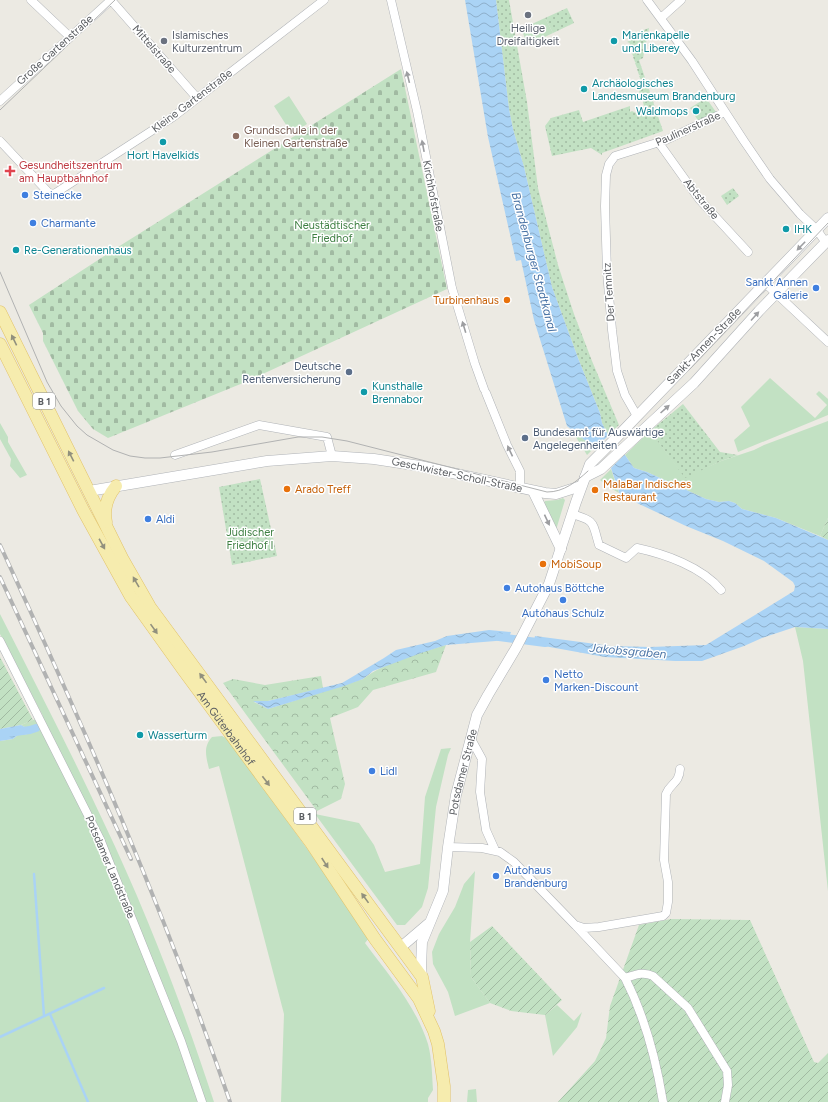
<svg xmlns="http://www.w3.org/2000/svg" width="828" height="1102" viewBox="0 0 828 1102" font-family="Figtree,sans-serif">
	<defs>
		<pattern id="forest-crowns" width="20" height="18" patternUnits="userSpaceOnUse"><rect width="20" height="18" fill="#c2e1c3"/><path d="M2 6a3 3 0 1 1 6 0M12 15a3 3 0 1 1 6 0" fill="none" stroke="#a1baa2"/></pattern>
		<pattern id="cemetery-stones" width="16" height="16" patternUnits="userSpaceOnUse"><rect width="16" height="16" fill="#c2e1c3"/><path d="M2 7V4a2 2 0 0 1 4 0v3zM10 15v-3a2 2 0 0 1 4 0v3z" fill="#a1baa2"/></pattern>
		<pattern id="park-dots" width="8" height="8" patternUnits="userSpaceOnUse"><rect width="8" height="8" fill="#c2e1c3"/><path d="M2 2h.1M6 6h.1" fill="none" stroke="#a1baa2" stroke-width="1.8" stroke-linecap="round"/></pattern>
		<pattern id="garden-furrows" width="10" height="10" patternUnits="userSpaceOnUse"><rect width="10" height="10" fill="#c2e1c3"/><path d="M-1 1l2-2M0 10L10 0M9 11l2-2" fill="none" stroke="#a1baa2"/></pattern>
		<pattern id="water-waves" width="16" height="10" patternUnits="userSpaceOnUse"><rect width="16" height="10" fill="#aad3f5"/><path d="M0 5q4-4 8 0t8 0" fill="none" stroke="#8daeca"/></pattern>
	</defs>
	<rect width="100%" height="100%" fill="#eceae3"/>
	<path fill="#c2e1c3" d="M545,18L553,33L528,45L521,29Z
		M289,96L307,124L292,134L274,106Z
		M770,378L815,418L827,405L816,394L819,391L828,399V415L738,452L734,440L750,426L741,407Z
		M828,421V518L820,536L776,518L742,509L735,503L729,501L719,502L706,499L647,472L634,468L625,455L650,431L685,477L721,461L754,450L764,445Z
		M0,423L8,437V442L27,475L20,478L10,466L11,459L0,439Z
		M571,429L587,442L593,449L587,455Z
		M611,469L619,493L607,486L600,480Z
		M563,498L565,500L556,530L543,505L545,501L557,500Z
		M0,614C35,683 71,752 104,823C147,913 183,1007 214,1102H0V741L13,739L18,735L28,734L30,730L21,725L43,716L0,634Z
		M795,627L828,629V891L803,661Z
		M222,736L228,739L308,850L369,938L365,943C388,974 416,1006 428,1044C432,1059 432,1075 433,1090L428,1098V1102H281L284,1014L219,766L209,769C206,756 203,747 212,737Z
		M451,748L448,755L436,807L428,888L422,907L405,925H397L315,814L359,823L374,845L385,872L420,864L425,797L441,749Z
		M475,871L470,942L471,977L490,1003L455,1016L448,992L433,964L432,952L439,934L455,907L464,884Z
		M557,1005L574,1021L582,1012L577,1027L553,1056L545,1015Z
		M476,1089L477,1102H467L468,1090Z"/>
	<path fill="url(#forest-crowns)" d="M446,645L436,672L373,690L358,707L330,718L345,784L341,799L317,811L223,683L233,679L265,685L321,676L323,688L268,701L254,702L268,709L363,679C385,662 419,653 446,645Z"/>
	<path fill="url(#cemetery-stones)" d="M401,69L447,289L243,383L108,438L93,429L78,411L43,341V333L29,305L118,247Z"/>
	<path fill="url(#park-dots)" d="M496,0H509L527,102L538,188L558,265L574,314L592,361L619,425L608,435L602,423L600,413L578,358L552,287L524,167L513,129L509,109Z
		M567,8L574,23L553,33L545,18Z
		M649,28L643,58L639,60L663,131L602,153V155L591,148L552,156L545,126L551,118L579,110L583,122L630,106V112L632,111L636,113V115L637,113L643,112L642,111L644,107L646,106H644L643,102L644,101H642L641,96L642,95H640L639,90L640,89L638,88L636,84L642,82L639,76L641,75H639L637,69H639L637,68L635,63H636L635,62L633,57L634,56H633L631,51L632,50H630L629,45L630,43L627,42L631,40L630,37L626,38L625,37Z
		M706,98L716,112L699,122L690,108Z
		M733,188L739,196L727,205L721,196Z
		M683,404L720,452L738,455L721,461L685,478L650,431Z
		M260,479L277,556L232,565L219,487Z"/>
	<path fill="url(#garden-furrows)" d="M828,518V540L820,536Z
		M0,657L33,720L21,725L0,729Z
		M671,919L750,920L814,1062L818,1063L828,1053V1102H558L595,1061L606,1038L610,1006L639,925Z
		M492,926L562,1000L545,1015L511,1011L490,1003L471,977L470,942Z"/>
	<path fill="url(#water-waves)" d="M465,0H496L509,109L513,129L524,167L552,287L578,358L600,413L602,423L608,435L625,455L634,468L647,472L706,499L719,502L729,501L735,503L742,509L776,518L828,540V629L795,627L762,638L744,646L702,661H675L605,657L533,644L535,636L611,646L650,647L706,645L794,591L795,586L793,582L764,561L723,541L686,526L620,495L611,468L587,442L567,426L534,320L521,260L516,261L488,137Z
		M489,630L511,632L508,640L446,645L421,653L373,671L363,679L344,686L268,709L253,701H268L342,683L384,658L396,650L435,641L447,636Z
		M21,725L30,730L28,734L18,735L13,739L0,741V729Z"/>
	<path fill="#eceae3" d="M610,434L626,453L609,470L592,451Z"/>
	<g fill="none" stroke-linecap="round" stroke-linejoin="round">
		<path stroke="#aad3f5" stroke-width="2.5" d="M34,874L44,1016
			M50,1014L88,1102
			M0,1037L104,988"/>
		<path stroke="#aad3f5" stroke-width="8" d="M499,637L545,643
			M0,734L30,730L36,728"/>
		<defs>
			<path id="minor" d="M31,0L70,37
				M391,0L417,111L452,288L475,364L484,389
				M647,0L692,61L744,141L770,179L800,214L817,230L826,243
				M661,18L681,0
				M0,101L111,0L197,98
				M0,141L49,193L54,194L173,117L324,0
				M659,143L699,199L748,252
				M765,283L828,342
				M486,393L507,445L520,471V487
				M637,416L625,395L617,371L612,330L607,272L605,206L606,175L609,164L615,156L666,140L725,112
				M175,455L259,425L327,437L332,456
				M572,514C596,521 592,522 599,545L626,558L637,548C665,554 702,567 721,590
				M0,641L100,839L181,1041L202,1102
				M471,739L482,759L480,792L486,830L495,850
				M448,847L482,848L500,852L514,862L575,925L584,928L599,927L663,916L666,913L668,902V882L664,860L666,794C671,782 679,784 680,769
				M576,926L625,978C645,1017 656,1059 663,1102
				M625,978C635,975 643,971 653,976L688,1008L727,1071L728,1085L725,1102"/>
			<g id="tertiary">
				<path d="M585,477L601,469L694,383L759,311L828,240"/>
				<path d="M89,491L267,461L332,456L374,459L420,466L545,493L556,494L581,486"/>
				<path d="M533,491L561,549"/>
				<path d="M401,947L428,924"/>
				<path id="s1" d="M422,977L421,967L422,942L443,891L448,847L456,795L477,715L488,695L516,648L549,584L576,502L590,464L617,437L828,218"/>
			</g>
			<g id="primary">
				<path d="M0,312L122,558L150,607L422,977L429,1011"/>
				<path id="s2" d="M0,344L83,510L131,597L184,671L311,843L375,939L419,999L434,1031L438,1044L444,1086V1102"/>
				<path d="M106,522C103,508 107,497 116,486"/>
			</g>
		</defs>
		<use href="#minor" stroke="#b0b3b7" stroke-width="9"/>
		<use href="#tertiary" stroke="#b0b3b7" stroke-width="11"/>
		<use href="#primary" stroke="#e2c267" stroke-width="13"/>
		<use href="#minor" stroke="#fff" stroke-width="8"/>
		<use href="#tertiary" stroke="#fff" stroke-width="10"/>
		<use href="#primary" stroke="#f6ecae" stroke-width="12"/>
		<path stroke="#b1b2b2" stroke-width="1" d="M0,110L115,0
			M0,272L47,382L61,406L77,426L87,435L113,450L130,456L145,458H160L212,452L298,437H322L347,441L547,492C564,492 576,482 588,471
			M689,370L828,223"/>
		<defs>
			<path id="rail" d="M0,545C84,727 165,912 230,1102
				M0,577L131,859"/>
		</defs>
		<use href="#rail" stroke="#b1b2b2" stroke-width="4"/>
		<use href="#rail" stroke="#fff" stroke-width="2.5" stroke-dasharray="8" stroke-linecap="butt"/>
	</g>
	<defs><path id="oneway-solid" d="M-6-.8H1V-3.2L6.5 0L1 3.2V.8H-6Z"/></defs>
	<g fill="#9d9ea1">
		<use href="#oneway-solid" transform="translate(408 77) rotate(-104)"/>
		<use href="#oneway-solid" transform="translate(423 146) rotate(-101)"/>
		<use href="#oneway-solid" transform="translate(801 246) rotate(134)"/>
		<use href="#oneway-solid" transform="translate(755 316) rotate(-48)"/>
		<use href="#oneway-solid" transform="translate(464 327) rotate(-107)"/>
		<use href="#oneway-solid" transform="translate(665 409) rotate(-42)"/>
		<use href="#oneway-solid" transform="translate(510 451) rotate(-115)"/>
		<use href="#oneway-solid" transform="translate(547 520) rotate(65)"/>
	</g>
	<g fill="#91907d">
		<use href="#oneway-solid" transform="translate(14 340) rotate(-116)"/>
		<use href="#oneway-solid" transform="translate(71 456) rotate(-117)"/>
		<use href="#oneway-solid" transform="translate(102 544) rotate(61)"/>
		<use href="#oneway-solid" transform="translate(136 582) rotate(-120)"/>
		<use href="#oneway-solid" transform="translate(154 629) rotate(55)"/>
		<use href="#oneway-solid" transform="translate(203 678) rotate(-126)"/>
		<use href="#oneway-solid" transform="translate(266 781) rotate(53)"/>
		<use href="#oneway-solid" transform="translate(325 863) rotate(57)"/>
		<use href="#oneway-solid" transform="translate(365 898) rotate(-126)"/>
	</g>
	<g fill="#6b7280" stroke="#fff" stroke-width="1.5">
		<circle cx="528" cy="15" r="4"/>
		<circle cx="164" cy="41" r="4"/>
	</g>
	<g fill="#0f9aa8" stroke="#fff" stroke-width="1.5">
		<circle cx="614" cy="41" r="4"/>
		<circle cx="584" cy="89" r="4"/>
		<circle cx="696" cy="111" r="4"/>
		<circle cx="163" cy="142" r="4"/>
		<circle cx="786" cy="229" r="4"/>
		<circle cx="16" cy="250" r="4"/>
		<circle cx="364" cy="392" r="4"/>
		<circle cx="140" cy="735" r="4"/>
	</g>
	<circle fill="#8d6e63" stroke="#fff" stroke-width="1.5" cx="236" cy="136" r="4"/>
	<path fill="#e0444e" stroke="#fff" stroke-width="1.5" d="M8 165h4v4h4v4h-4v4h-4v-4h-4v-4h4z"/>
	<g fill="#3f7fe0" stroke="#fff" stroke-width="1.5">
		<circle cx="25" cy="195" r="4"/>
		<circle cx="33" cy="223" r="4"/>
		<circle cx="816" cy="288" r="4"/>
		<circle cx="148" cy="519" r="4"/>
		<circle cx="507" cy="588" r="4"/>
		<circle cx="563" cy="600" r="4"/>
		<circle cx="546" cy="680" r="4"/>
		<circle cx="372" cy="771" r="4"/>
		<circle cx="496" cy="876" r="4"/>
	</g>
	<g fill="#e8710a" stroke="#fff" stroke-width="1.5">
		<circle cx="507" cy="300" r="4"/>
		<circle cx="287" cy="489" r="4"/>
		<circle cx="595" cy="490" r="4"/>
		<circle cx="543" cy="564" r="4"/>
	</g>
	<g fill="#5c6f8a" stroke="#fff" stroke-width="1.5">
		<circle cx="349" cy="372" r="4"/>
		<circle cx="525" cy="438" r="4"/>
	</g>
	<g text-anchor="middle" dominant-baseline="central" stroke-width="3" stroke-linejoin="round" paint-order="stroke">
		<g fill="#fff" stroke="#8c8e91" stroke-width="1">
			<rect x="33" y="393" width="22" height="16" rx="3"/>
			<rect x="294" y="808" width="22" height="16" rx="3"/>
		</g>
		<g font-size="10" font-weight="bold" fill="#5b5e62">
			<text x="44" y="401">B 1</text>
			<text x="305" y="816">B 1</text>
		</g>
		<g font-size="11" fill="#5b616d" stroke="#fff">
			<text x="528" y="28">Heilige<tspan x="528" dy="13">Dreifaltigkeit</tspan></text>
			<text x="172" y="35" text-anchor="start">Islamisches<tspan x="172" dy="13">Kulturzentrum</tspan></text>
		</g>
		<g font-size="11" fill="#0d838f" stroke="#fff" text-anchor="start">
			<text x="622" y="35">Marienkapelle<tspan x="622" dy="13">und Liberey</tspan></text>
			<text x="592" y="83">Archäologisches<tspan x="592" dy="13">Landesmuseum Brandenburg</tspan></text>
			<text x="688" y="111" text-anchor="end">Waldmops</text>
			<text x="163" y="155" text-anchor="middle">Hort Havelkids</text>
			<text x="794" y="229">IHK</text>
			<text x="24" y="250">Re-Generationenhaus</text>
			<text x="372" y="386">Kunsthalle<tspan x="372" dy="13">Brennabor</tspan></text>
			<text x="148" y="735">Wasserturm</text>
		</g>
		<g font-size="11" fill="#5b5e62" stroke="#fff">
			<text transform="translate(154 49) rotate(49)">Mittelstraße</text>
			<text transform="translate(55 50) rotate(-42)">Große Gartenstraße</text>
			<text transform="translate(192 101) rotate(-37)">Kleine Gartenstraße</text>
			<text transform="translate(688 129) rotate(-24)">Paulinerstraße</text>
			<text transform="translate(433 196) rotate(79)">Kirchhofstraße</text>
			<text transform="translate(701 199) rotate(51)">Abtstraße</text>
			<text transform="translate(609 292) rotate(-94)">Der Temnitz</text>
			<text transform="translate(704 346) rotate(-46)">Sankt-Annen-Straße</text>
			<text transform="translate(457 475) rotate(12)">Geschwister-Scholl-Straße</text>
			<text stroke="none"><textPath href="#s2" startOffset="447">Am Güterbahnhof</textPath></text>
			<text stroke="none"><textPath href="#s1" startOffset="211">Potsdamer Straße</textPath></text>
			<text transform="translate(110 867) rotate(67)">Potsdamer Landstraße</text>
		</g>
		<g font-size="11" fill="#785e54" stroke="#fff" text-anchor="start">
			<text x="244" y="130">Grundschule in der<tspan x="244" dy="13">Kleinen Gartenstraße</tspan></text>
		</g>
		<g font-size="11" fill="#be3a42" stroke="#fff" text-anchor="start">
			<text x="19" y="165">Gesundheitszentrum<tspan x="19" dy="13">am Hauptbahnhof</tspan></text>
		</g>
		<g font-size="11" fill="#366cbe" stroke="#fff" text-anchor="start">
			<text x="33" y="195">Steinecke</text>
			<text x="41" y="223">Charmante</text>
			<text x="808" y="282" text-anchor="end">Sankt Annen<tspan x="808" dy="13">Galerie</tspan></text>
			<text x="156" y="519">Aldi</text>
			<text x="515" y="588">Autohaus Böttche</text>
			<text x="563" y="613" text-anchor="middle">Autohaus Schulz</text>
			<text x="554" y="674">Netto<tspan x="554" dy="13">Marken-Discount</tspan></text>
			<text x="380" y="771">Lidl</text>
			<text x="504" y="870">Autohaus<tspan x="504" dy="13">Brandenburg</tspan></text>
		</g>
		<g font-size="11" fill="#3e7f42" stroke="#fff">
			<text x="332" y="225">Neustädtischer<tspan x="332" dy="13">Friedhof</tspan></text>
			<text x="250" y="532">Jüdischer<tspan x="250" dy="13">Friedhof I</tspan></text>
		</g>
		<g font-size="11" fill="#c56008" stroke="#fff" text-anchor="start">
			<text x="499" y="300" text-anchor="end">Turbinenhaus</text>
			<text x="603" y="484">MalaBar Indisches<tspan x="603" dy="13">Restaurant</tspan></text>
			<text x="295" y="489">Arado Treff</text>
			<text x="551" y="564">MobiSoup</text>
		</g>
		<g font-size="11" fill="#4e5e75" stroke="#fff" text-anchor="end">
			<text x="341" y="366">Deutsche<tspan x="341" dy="13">Rentenversicherung</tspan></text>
			<text x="533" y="432" text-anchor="start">Bundesamt für Auswärtige<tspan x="533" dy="13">Angelegenheiten</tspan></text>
		</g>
		<g font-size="12" font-style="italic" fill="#4a74a6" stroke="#fff">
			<text transform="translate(534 262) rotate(75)">Brandenburger Stadtkanal</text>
			<text transform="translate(628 651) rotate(5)">Jakobsgraben</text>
		</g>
	</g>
</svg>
